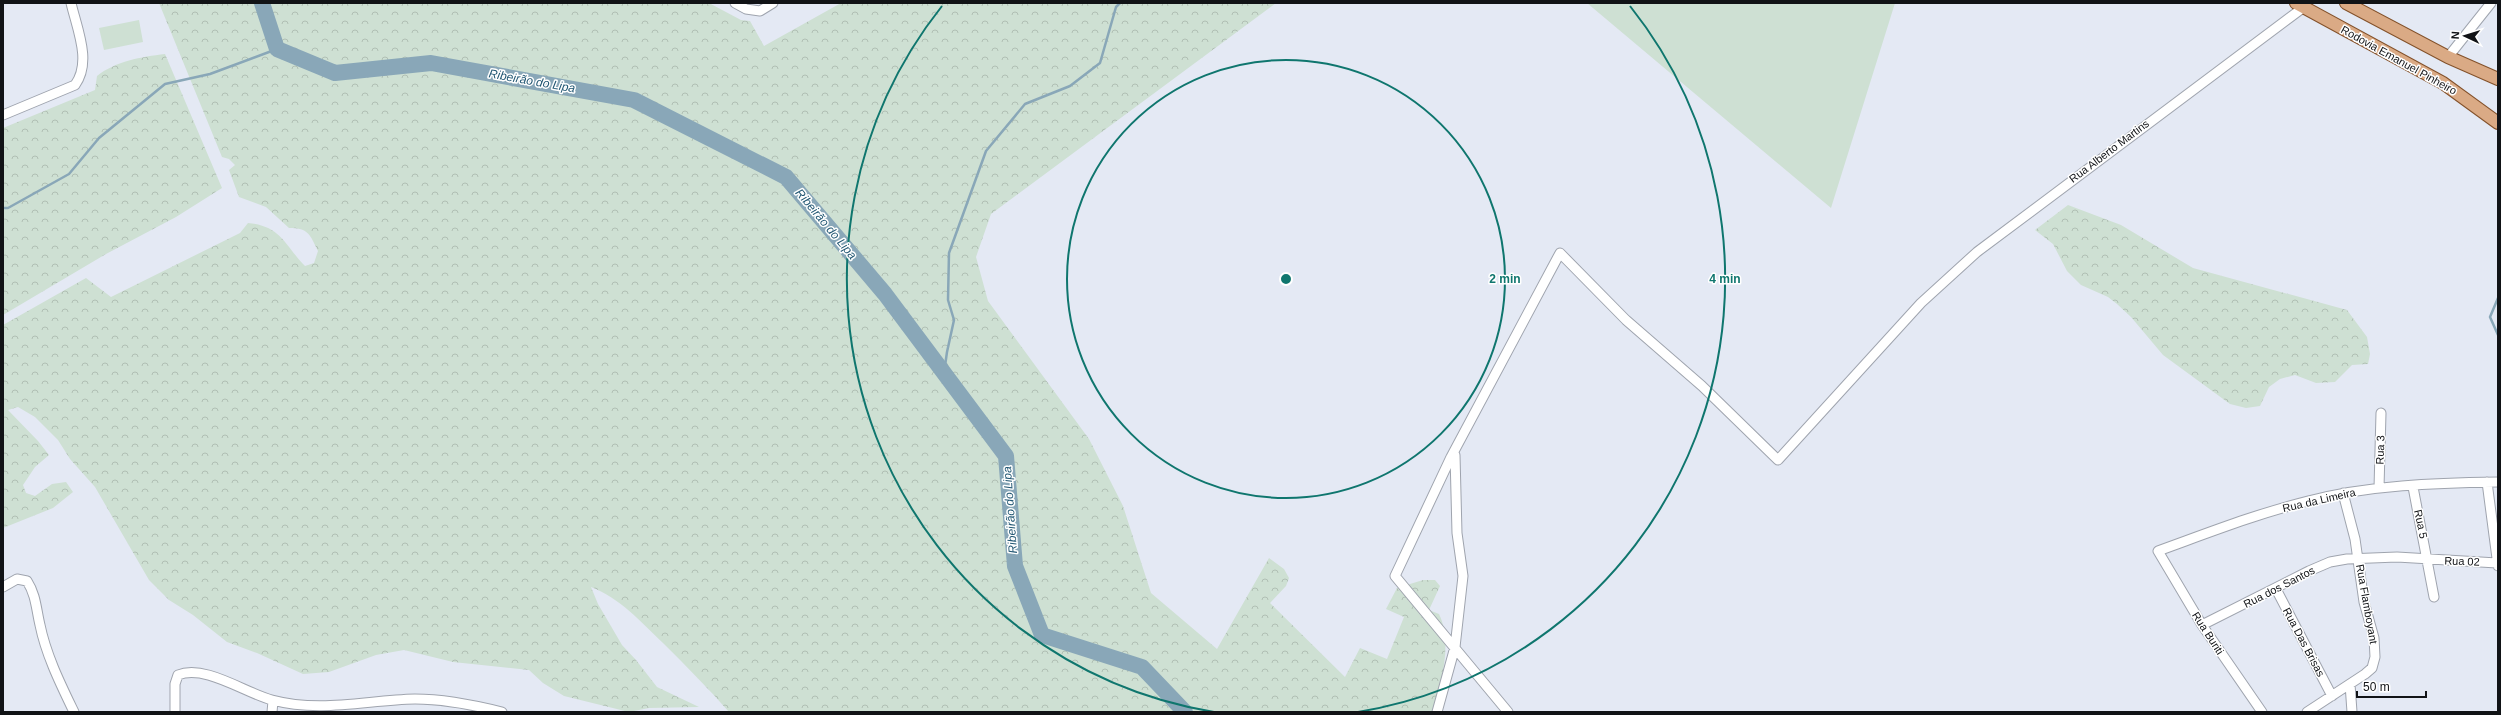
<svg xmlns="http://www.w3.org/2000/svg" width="2501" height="715" viewBox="0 0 2501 715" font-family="Helvetica,sans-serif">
	<defs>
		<pattern id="forest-crowns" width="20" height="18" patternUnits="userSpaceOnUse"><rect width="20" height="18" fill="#cee0d3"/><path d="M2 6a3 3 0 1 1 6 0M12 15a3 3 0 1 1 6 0" fill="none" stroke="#b0bfb4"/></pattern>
	</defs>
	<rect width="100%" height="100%" fill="#e4e9f4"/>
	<path fill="#cee0d3" d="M1587,3H1895L1831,208Z
		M139,20L143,42L104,50L99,28Z"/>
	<path fill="url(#forest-crowns)" d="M159,3H709L741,20L750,21L764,46L841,3H1276L991,214L976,257L988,301L1089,439L1123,506L1151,593L1217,649L1269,558L1284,569L1289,578L1286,586L1270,603L1345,677L1360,648L1387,659L1404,617L1386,609L1397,588L1423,580H1435L1440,586L1429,610L1439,614C1453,643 1441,681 1434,712H729C708,688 686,666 663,643C641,622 620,598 591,587L598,604L622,645L636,660L657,687L699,707L649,708L629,712L564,696L543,683L529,670L453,662L404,650L376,655L329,672L303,674L257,653L227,642L193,615L169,600L149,580L95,487L70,459L58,440L35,417L18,407L8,410L38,441L49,455L35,467L23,485L26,493L35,496L52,484L66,482L73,492L53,508L3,528V325L86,278L111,297L240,233L248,223C282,226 285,246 305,266L314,263L318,251C310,235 309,228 289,228L266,207L239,197L229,170L235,165L229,159L222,157Z
		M165,54L222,188L176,217L106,254L3,315V128L95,90L97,76C116,61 141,57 165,54Z
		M2068,205L2121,225L2193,268L2347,310L2367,337L2370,354L2368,364L2352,365L2335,382L2316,383L2295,375L2280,379L2269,387L2260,406L2246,408L2230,404L2163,355L2131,317L2117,304L2108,297L2081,285L2067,271L2053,244L2035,230Z"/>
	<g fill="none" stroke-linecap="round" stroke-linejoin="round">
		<path stroke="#89a7b8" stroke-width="2.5" d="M3,208H8L69,174L99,138L165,84L210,74L277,49
			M2498,298L2490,317L2498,335
			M944,373L947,352L954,320L948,300L949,253L986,151L1025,104L1070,86L1100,63L1116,7L1120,3"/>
		<path stroke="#89a7b8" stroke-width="16" d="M262,3L277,49L335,73L431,63L634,100L786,177L885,294L1006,456L1015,566L1042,635L1142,667L1185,712"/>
		<defs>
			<path id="minor" d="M735,3L746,9L760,11L773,3
				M2448,57L2491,3
				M3,115L75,85C92,62 77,29 71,3
				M2487,482L2498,566
				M2413,487L2434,597
				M2379,488L2381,413
				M3,587L17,579L27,581C36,595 36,608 40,625C46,655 61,685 74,712
				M2276,589L2332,696
				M2202,625L2309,571L2330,562L2347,559L2397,557L2497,563
				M2350,684L2352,712
				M175,712V684L178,675C205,664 245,693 272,700C321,713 367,700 415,699C445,699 474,705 502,712
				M272,712L273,701
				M1437,712L1455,647L1463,576L1457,533L1455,455
				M1508,712L1395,576L1451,457L1560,253L1626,320L1702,386L1778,460L1921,303L1977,252L2304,7
				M2262,712L2202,625L2158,551C2208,533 2256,514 2308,501C2369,485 2435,483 2498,482
				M2307,712L2365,674L2372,668L2375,657L2374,638L2364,602L2355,539L2343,493"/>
			<path id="major" d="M2296,3L2443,83L2498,123
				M2346,3L2448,57L2498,79"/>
		</defs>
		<use href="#minor" stroke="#9fa4ae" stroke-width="11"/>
		<use href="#major" stroke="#83512a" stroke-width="14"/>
		<use href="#minor" stroke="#fff" stroke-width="9"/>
		<use href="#major" stroke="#daaa85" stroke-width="12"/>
	</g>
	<g fill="none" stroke="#0f766e" stroke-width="2">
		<circle cx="1286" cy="279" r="219"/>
		<path d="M1214 712A439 439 0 0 1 942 6M1630 6A439 439 0 0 1 1358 712"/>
	</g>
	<g text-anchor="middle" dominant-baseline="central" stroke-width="3" stroke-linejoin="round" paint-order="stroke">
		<g font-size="11" fill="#111316" stroke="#fff">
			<text transform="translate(2399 60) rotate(29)">Rodovia Emanuel Pinheiro</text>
			<text transform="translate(2109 151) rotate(-37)">Rua Alberto Martins</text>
			<text transform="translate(2380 450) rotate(-88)">Rua 3</text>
			<text transform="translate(2319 500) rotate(-13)">Rua da Limeira</text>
			<text transform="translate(2421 524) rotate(78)">Rua 5</text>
			<text transform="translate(2462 561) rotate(2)">Rua 02</text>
			<text transform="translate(2279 587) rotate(-27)">Rua dos Santos</text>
			<text transform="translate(2367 604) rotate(80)">Rua Flamboyant</text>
			<text transform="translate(2208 633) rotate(57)">Rua Buriti</text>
			<text transform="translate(2304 642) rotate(62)">Rua Das Brisas</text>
		</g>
		<g font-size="12" font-style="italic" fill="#225773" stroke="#fff">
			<text transform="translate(532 81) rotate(10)">Ribeirão do Lipa</text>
			<text transform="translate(826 224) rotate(50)">Ribeirão do Lipa</text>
			<text transform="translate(1010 510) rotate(-94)">Ribeirão do Lipa</text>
		</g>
	</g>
	<circle cx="1286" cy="279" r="6" fill="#0f766e" stroke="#fff" stroke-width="2"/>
	<g font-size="12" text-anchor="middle" font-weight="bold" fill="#0f766e" stroke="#fff" stroke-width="3" stroke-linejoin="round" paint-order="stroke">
		<text x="1505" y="283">2 min</text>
		<text x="1725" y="283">4 min</text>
	</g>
	<rect width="2501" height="715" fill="none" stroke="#111316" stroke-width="8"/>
	<g transform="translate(2465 36) rotate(274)" stroke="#ffffff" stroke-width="3" paint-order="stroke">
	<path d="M0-3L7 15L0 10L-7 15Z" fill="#111316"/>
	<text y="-6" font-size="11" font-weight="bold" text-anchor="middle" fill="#111316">N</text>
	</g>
	<path d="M2357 691v6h69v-6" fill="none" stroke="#111316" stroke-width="2"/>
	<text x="2363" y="691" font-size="12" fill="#111316" stroke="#ffffff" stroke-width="3" paint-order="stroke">50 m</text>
</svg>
